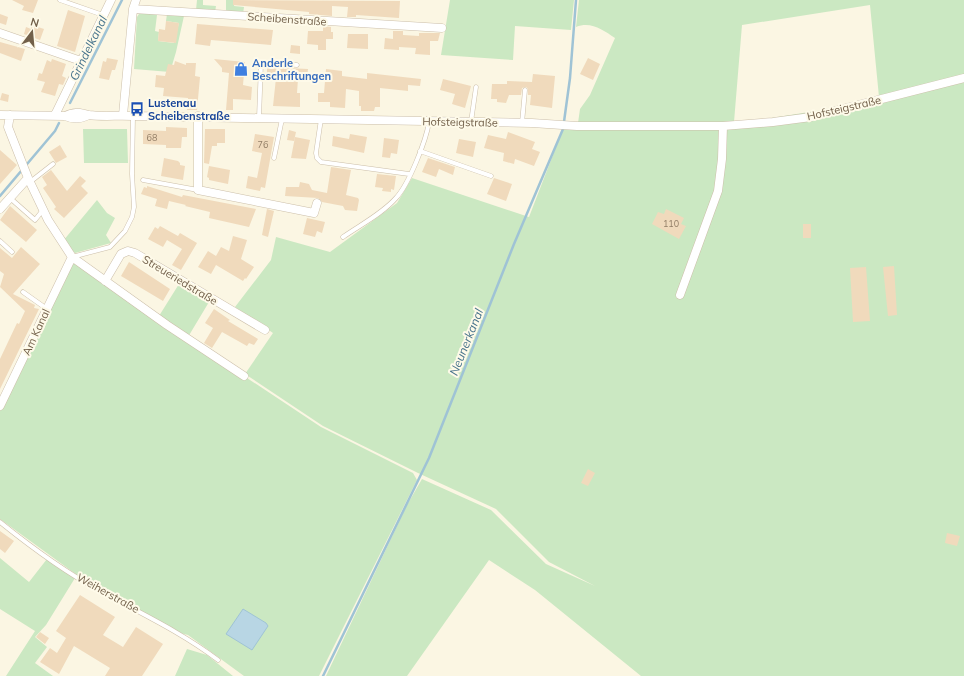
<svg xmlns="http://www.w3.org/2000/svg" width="964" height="676" viewBox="0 0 964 676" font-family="Mulish,sans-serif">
	<rect width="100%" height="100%" fill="#fbf6e3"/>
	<path fill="#cbe8c2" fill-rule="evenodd" d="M197,0H203V5L216,6L215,12L196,10Z
		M226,0H235L234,6L244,7L243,14L226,13Z
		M450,0H574L571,30L515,26L513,60L441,55Z
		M579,0H964V676H641L535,590L489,560L407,676H326L407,505L422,479L491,510L546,564L595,586L549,562L496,509L418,473L323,426L245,374L273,333L235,307L271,260L276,237L330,252L397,203L412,178L529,217L563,129L578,123L580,109L590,95L615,38C603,30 591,21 576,27ZM870,5L879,97L840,107L746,122H734L742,25Z
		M141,11L157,15L155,31L159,32L158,41L174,43L179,23L166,21L167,14L184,16L176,52L170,72L134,69L137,17Z
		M83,129H127L128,163H84Z
		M97,200L107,213L115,218L106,235L111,243L75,253L63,241Z
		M72,257L167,325L321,427L413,473L417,480L319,676H244L188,635L180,633L99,591L0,519V405Z
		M179,284L209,302L188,337L159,316Z
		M0,558L29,582L47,559L75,578L46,625L35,637L47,647L35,663L53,676H6L35,631L0,609Z
		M187,649L207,655L233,676H175Z"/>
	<path fill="#b8d6e4" stroke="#9fc3d5" d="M243,609L266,623L268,626L252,650L226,634Z"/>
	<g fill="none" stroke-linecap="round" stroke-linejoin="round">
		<path stroke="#9fc3d5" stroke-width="2.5" d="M70,103L122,0
			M0,196L55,131L59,123
			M323,676L429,458L514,244L563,129L570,78L576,0"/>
	</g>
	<path fill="#f0dabc" d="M12,0H38L33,13L22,10L24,6Z
		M233,0L400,1L399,18L356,15V17H347L348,7L332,6V16L309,14V12L233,5Z
		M68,10L85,16L75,52L57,46Z
		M0,14L8,17L6,25L0,23Z
		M166,21L179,23L176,43L158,41L159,29L165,30Z
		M197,24L273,30L271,45L211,40L210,46L195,44Z
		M32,25L44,29L40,40L24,34L26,27L31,29Z
		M323,26L331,27V32H333V39H326V50H318V45L307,44L308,31H323Z
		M393,31H403V35L419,36V33H440L438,41H430V55L415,54L416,48L399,47V50L384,49L385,38L393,39Z
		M348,34H368V49L347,48Z
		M0,42L25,49L21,61L0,53Z
		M291,45L300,46V54L290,53Z
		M107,58L118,60L115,70H112L109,80L99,78L103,61L106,62Z
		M588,58L600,64L593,80L580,74Z
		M52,59L66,64L62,76L66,78L63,85L59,84L55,96L41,92L45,82L37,80L39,73L42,74L47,60L51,62Z
		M214,59L245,62L243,85L252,87L251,100L233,99V110H226L229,73L222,72V68Z
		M175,61L186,65V63H196L195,76L200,77L197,110H187L188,98L163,96L164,88L155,87L156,75L165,76L168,64L174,65Z
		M267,67L308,69L307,80L298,79L297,93H300V107L273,106L276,78L267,77Z
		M326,69L342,71V76L367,79V73L421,79L420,86L408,85V91L380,88V107H375L374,111H361V106H359V91L346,89L345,108L330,107V102H318V93H324Z
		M533,74L555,76L552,108L530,105L531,95H528V89L526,87L522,88L521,95H509L506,103L497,102V99H491L492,84H507V81L532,82Z
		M443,79L471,86L465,108L452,104L455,94L440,90Z
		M2,93L9,95L8,102L0,100Z
		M166,127L187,128V137H182L181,148H166V145L143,144V130L166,131Z
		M205,129H225V143H217V146H212L209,164L204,163Z
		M289,130L296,132L294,141L287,140Z
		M508,132L535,142L532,149L540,152L534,166L515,159L514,164L503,161L504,153L484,148L488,135L506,139Z
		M255,134L274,137L265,188L261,187L260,191L246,188L248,176L257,178L262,153L252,151Z
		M350,134L367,137L364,153L332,146L333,136L349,139Z
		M295,137L310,140L306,159L291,158Z
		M384,138L399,140L397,154L391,153L390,158L382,157Z
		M459,139L476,142L473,157L456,153Z
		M60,145L67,157L56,163L49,152Z
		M0,150L17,165L0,184Z
		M164,158L178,161L180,163V165L185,166L183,180L161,176Z
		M428,158L455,167L453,175L439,169L436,177L422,172Z
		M209,166L230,170L228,184L209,180V178L207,177Z
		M331,167L351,170L346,195L358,198L359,200L357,211L345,210L343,206L322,202L318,198L285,196L286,187H299L300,182L309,184L312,190L327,193Z
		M51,170L67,191L80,176L86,181L81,186L88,193L64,218L54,209L56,207L43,188L47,185L42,177Z
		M377,174L396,176L394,190L391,189V192L382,191L383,188L375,187Z
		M494,178L512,184L506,201L487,194Z
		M147,186L182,197L183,195L256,209L249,227L209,218L210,212L185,206L186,205L169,201L167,209L155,206L157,199L141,194L144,187L147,188Z
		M10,206L37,230L26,242L0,220Z
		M267,209L274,211L268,237L262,235Z
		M666,209L684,218L681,224L686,226L679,239L652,224L658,212L664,214Z
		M307,218L325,222L322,233L317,231L315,237L303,234Z
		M803,224H811V238H803Z
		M160,226L178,236L180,233L197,243L181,270L172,265L182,249L167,240L163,247L148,239L155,227L158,229Z
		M233,236L247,240L241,259L254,267L246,279L245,278L243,281L216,265L211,274L198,267L208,251L216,256L221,247L229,251Z
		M21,247L40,264L13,294L35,305L34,308L39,309L0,389V359L17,323L19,324L25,311L0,287L4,274L0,271V248L12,258Z
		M129,262L170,289L163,301L121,276Z
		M894,266L897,315L888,316L883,267Z
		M866,267L870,321L853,322L850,268Z
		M214,309L230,320L228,321L258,339L254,345L249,343L247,346L222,332L212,348L204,343L213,328L205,323Z
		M588,469L595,473L588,486L581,483Z
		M0,531L14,541L5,553L0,549Z
		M947,533L960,536L957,546L945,543Z
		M80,595L115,617L103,635L123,647L136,627L163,644L142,676H105L110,668L74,646L59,674L40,662L50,648L57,653L66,638L56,631Z
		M40,632L49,638L45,644L36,637Z"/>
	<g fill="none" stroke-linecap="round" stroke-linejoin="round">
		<defs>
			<path id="lane" d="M60,0L103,15
				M259,118L261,63L297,65
				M321,119L316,153L317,158L321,162L409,174
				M471,122L476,87
				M522,123L525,90
				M420,151L491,176
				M274,158L282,119
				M143,180L198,190
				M30,182L53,164
				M10,198L35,220L43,210
				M343,237C360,225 382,214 396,198C409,184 426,141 429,122
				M0,241L12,252
				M72,257L110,247L125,231L132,217L134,207L132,174L133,116
				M23,292L47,309
				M0,522C31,547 65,572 100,591C140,613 181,632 218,660"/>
			<path id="street" d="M133,9L442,28
				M0,33L81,61
				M0,115L65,116C74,120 80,119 89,115
				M10,115L8,127L28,178L48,220L72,257L167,325L244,376
				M55,115L111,0
				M123,115L133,9L136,0
				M65,116C75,111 79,113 89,115C103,117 119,115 133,116L532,123L577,126H723L773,122L811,117L964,78
				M198,116V190L314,213L317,203
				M0,209L28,178
				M105,281L121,254L128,251L135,253L265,330
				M680,295L718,191L722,159L723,126
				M0,406L72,257"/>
		</defs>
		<use href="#lane" stroke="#ccbfaa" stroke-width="5"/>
		<use href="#street" stroke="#ccbfaa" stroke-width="9"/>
		<use href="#lane" stroke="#fff" stroke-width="4"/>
		<use href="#street" stroke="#fff" stroke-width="8"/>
	</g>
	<defs>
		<symbol id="shop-bare" viewBox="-9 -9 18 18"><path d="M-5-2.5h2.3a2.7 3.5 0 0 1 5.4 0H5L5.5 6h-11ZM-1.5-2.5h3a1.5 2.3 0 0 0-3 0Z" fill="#3f7fe0" stroke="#fefae9" stroke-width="2.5" paint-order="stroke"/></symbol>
		<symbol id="bus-bare" viewBox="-9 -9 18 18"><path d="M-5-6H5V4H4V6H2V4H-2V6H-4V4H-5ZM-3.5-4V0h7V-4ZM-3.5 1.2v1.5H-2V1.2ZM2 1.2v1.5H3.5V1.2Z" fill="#1a4fb4" stroke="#fefae9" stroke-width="2.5" paint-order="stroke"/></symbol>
	</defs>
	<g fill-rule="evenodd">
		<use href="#shop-bare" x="231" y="59" width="20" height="20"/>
		<use href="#bus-bare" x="127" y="99" width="20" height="20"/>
	</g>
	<g text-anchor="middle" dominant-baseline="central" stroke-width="4" stroke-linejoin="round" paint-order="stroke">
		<g font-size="9" fill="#927e66">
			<text x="152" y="137">68</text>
			<text x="263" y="144">76</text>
			<text x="671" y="223">110</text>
		</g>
		<g font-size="11" fill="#72604a" stroke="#fefae9">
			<text transform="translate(287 19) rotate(4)">Scheibenstraße</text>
			<text transform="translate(844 108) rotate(-13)">Hofsteigstraße</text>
			<text transform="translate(460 122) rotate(1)">Hofsteigstraße</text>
			<text transform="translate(180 280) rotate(31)">Streueriedstraße</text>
			<text transform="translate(36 332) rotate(-65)">Am Kanal</text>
			<text transform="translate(108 593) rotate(29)">Weiherstraße</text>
		</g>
		<g font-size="11" font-weight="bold" fill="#366cbe" stroke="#fefae9" text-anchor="start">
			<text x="252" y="63">Anderle<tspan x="252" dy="13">Beschriftungen</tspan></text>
		</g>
		<g font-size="11" font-weight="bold" fill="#164399" stroke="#fefae9" text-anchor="start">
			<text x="148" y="103">Lustenau<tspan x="148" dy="13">Scheibenstraße</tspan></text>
		</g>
		<g font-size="12" font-style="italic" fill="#48748c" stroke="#fefae9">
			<text transform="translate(88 48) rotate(-64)">Grindelkanal</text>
			<text transform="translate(466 342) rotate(-68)">Neunerkanal</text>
		</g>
	</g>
	<g transform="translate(32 32) rotate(16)" stroke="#fefae9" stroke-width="3" paint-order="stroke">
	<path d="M0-3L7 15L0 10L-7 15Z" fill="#72604a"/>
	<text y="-6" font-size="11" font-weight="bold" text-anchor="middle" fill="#72604a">N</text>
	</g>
</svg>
